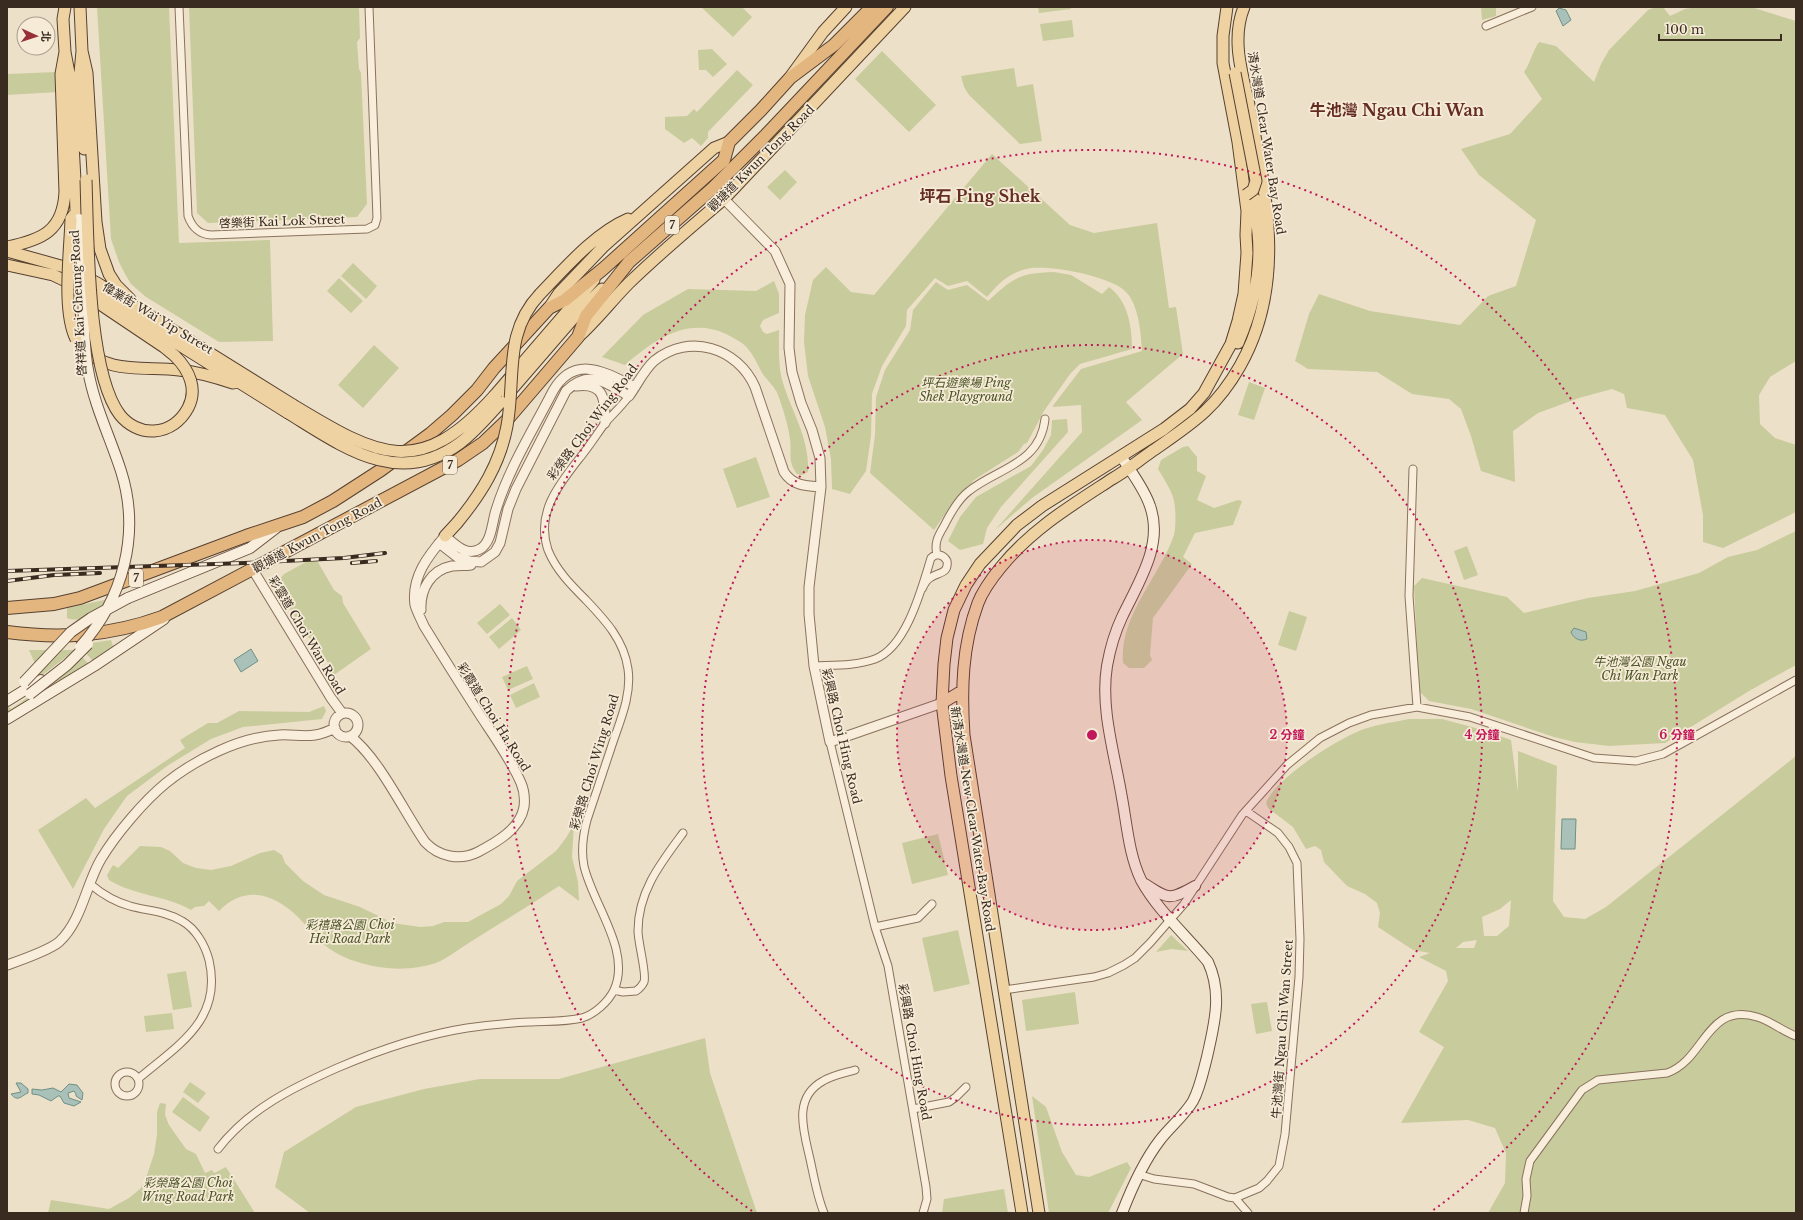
<svg xmlns="http://www.w3.org/2000/svg" width="1803" height="1220" viewBox="0 0 1803 1220" font-family="'Libre Baskerville','Noto Sans TC',serif">
	<rect width="100%" height="100%" fill="#ede0c8"/>
	<path fill="#c8cb9c" fill-rule="evenodd" d="M97,7H169L179,243L270,240L273,341L219,342L146,297L131,284L125,274L119,262L111,239Z
		M189,7H359L360,38L357,42L359,69L361,73L367,204L357,217L208,223L197,213Z
		M701,7H742L752,17L733,37Z
		M1038,7H1070L1071,9L1039,13Z
		M1481,7H1496V16L1482,20Z
		M1656,7H1663L1670,16L1685,9L1697,7H1751L1796,21V361L1770,377L1759,395L1760,424L1775,438L1796,445V512L1723,548L1703,542V515L1693,460L1665,415L1627,408L1624,394L1612,389L1579,398L1538,413L1513,431L1515,482L1481,471L1471,436L1461,409L1449,399L1412,394L1377,372L1308,369L1295,361L1309,314L1319,294L1370,311L1460,325L1488,296L1516,286L1536,220L1479,175L1461,149L1510,134L1542,99L1524,72C1531,62 1532,52 1539,42L1556,46L1594,82L1601,64L1609,50L1648,10Z
		M1072,20L1074,37L1043,41L1040,24Z
		M712,49L727,64L713,77L706,70H699L698,50Z
		M882,51L936,105L909,132L855,79Z
		M1014,68L1017,87L1033,84L1042,141L1020,144L969,95L964,87L961,76Z
		M737,70L753,85L708,132V138L701,146L692,138L684,143L665,129V117L687,116L694,109L697,112Z
		M57,72L58,92L7,95V74Z
		M992,154L1070,225L1094,233L1157,223L1169,308L1176,307L1183,354L1126,402L1142,420L1032,498L995,530L1082,432L1081,405L1052,407L1081,369L1142,351C1141,334 1139,304 1125,291C1109,276 1047,264 1026,269C1009,273 998,284 987,297L967,281L948,286L935,278L907,310L906,326L882,366L872,394L871,436L866,471L850,494L832,489L831,459L825,427L808,376L804,342L805,315L813,280L826,267L851,292L874,295Z
		M785,170L797,182L780,200L767,187Z
		M353,263L377,286L366,299L341,276Z
		M1054,272L1071,275L1102,294L1109,287C1128,301 1132,326 1132,349L1080,364L1070,374L1044,411L1027,443L1024,444L1018,452L974,480L951,506L934,530L870,473L875,435L876,397L885,370L910,330L913,310L936,282L948,290L967,285L988,301C1013,278 1019,273 1054,272Z
		M339,278L363,301L351,313L327,291Z
		M774,281L779,294V313L763,320L760,326L763,332L767,334L779,330C779,348 778,366 783,383C792,412 810,440 808,472L802,475L797,474C787,460 792,454 790,439C788,425 783,408 778,395C775,387 767,380 762,373C758,365 754,356 748,349C743,342 733,338 726,334C686,316 653,341 625,365L602,357L643,315L688,289L756,291Z
		M374,345L399,368L363,408L338,385Z
		M1249,382L1265,388L1254,420L1238,415Z
		M1067,419L1068,432L1001,507L987,528L983,544L960,550L948,541L960,517L976,497L1031,466L1043,450L1051,435L1052,420Z
		M1188,446L1197,457V471L1206,476L1197,500L1214,508L1238,500L1242,501L1233,525L1195,533L1183,557L1192,564L1153,618L1150,655L1152,660L1144,668H1129L1123,663C1119,616 1159,578 1174,535C1176,526 1176,510 1174,501C1173,493 1163,477 1158,469L1161,460L1183,447Z
		M756,457L770,497L737,508L723,469Z
		M1796,531V665L1749,691L1665,743L1609,746L1575,742L1554,737L1471,709L1429,701L1419,691L1414,586L1422,578L1507,597L1524,613L1588,598L1635,591L1699,573L1728,557L1757,550Z
		M1467,546L1478,575L1464,580L1454,551Z
		M315,557L334,590L342,596L343,603L371,649L331,677L328,663L319,647L307,636L278,589L279,580L284,574Z
		M109,599C103,612 81,624 67,618V608Z
		M500,604L510,615L487,634L477,623Z
		M1289,611L1307,617L1296,651L1278,645Z
		M512,618L521,630L499,649L489,637Z
		M111,640L114,649L93,661L81,648L85,644Z
		M29,650H75L23,690L19,684L36,666Z
		M81,656L89,664L7,713V706H8L11,709L20,703Z
		M527,666L533,679L508,690L502,677Z
		M534,683L540,697L516,708L510,695Z
		M324,706L326,711L322,719L243,727L211,739L167,766L127,796L104,829L73,889L38,830L86,798L95,808L185,748L180,740L208,723H217L239,711L309,712Z
		M1409,719H1442L1483,730L1511,740L1518,792V751L1557,766L1553,901L1564,917L1585,919L1606,907L1796,756V1213H1488L1505,1183L1506,1153L1495,1128L1468,1120L1401,1123L1444,1047L1419,1032L1448,981L1446,971L1419,957L1430,953L1413,950L1378,927L1380,913L1377,903L1365,894L1347,886L1324,862L1321,850L1315,846L1306,849L1293,827L1268,808L1266,803C1275,778 1339,738 1364,729C1379,724 1394,722 1409,719ZM1511,900L1509,926L1497,936H1484L1482,917L1500,909ZM1477,940L1474,948H1456L1463,942Z
		M574,824L572,857L578,882L579,901L559,886C530,905 501,923 472,941C460,948 448,958 436,963C412,971 385,970 361,963C346,959 332,952 321,942C313,934 306,925 298,917C274,894 246,884 219,911L209,901L204,906L195,907L191,910C165,895 135,896 109,880L107,875L113,865L118,868L140,846L161,847L170,851L183,863L196,868L211,870L231,866L260,853L274,850L282,855L285,863L303,881L324,895L360,907L393,923L420,927L433,926L444,922H468L501,904L509,896L517,881L556,851L566,838Z
		M938,834L948,875L912,884L902,843Z
		M958,930L970,984L934,992L922,938Z
		M1171,935L1188,951L1172,949L1156,952Z
		M186,971L192,1007L173,1010L167,974Z
		M1075,992L1079,1024L1026,1031L1022,1000Z
		M1267,1002L1272,1031L1256,1034L1251,1004Z
		M172,1013L174,1029L146,1032L144,1016Z
		M705,1038L710,1073L757,1213H310L275,1187L284,1152L356,1107L424,1089L480,1079H559Z
		M190,1082L206,1093L198,1103L183,1092Z
		M1032,1096L1046,1107L1062,1152L1076,1175L1089,1177L1127,1162L1131,1168L1108,1213H1049Z
		M183,1097L210,1117L200,1132L172,1112Z
		M160,1103L166,1104L165,1115L169,1125L186,1149L196,1154L205,1173L212,1170L214,1173L226,1167L255,1213H48L51,1200L109,1209L129,1198L140,1189L145,1181L154,1154L157,1135V1112Z
		M1004,1189L1008,1213H942L944,1199Z"/>
	<path fill="#a9c1b9" stroke="#6f9086" d="M1559,8L1566,10L1571,20L1563,26L1556,11Z
		M1574,628L1586,632L1587,639C1580,642 1574,639 1571,632Z
		M251,649L258,661L241,672L234,660Z
		M1562,819H1576L1575,849H1561Z
		M16,1083H21L28,1089V1093C22,1095 18,1103 11,1094L21,1092Z
		M69,1084L77,1085L83,1093L82,1100L76,1096V1094L74,1091L68,1093L69,1098L81,1102L74,1106L64,1103L60,1096H58L51,1101L39,1095L32,1094V1089L42,1090L53,1088L61,1092Z"/>
	<g fill="none" stroke-linecap="round" stroke-linejoin="round">
		<defs>
			<path id="minor" d="M179,7L188,216C192,227 198,234 211,235L367,229L375,225L377,218L369,7
				M1486,26L1532,7
				M1413,469L1409,596L1417,707
				M937,555C934,543 938,536 944,526C950,514 958,499 969,491C998,468 1040,464 1045,419
				M814,666C834,665 855,666 875,659C907,647 922,587 931,558C937,553 943,554 947,561C949,574 938,572 930,578C926,580 924,585 922,589
				M830,742L875,927L888,966L926,1187L927,1199L923,1213
				M90,884C102,894 115,902 130,906C147,911 166,911 182,921C196,929 205,945 209,960C223,1020 178,1045 138,1079
				M875,927L918,918L932,904
				M614,990L623,992L636,991C639,989 642,986 644,982C647,974 638,943 638,931C638,892 660,864 683,833
				M1004,990L1094,977L1108,973L1124,965L1135,958L1150,943L1184,904L1242,815L1287,765L1320,738L1349,723L1371,715L1417,707L1470,717L1594,758L1636,761L1663,754L1796,680
				M115 1084a12 12 0 1 1 24 0a12 12 0 1 1-24 0Z
				M913,1109L949,1102L956,1097L966,1087
				M218,1149C249,1109 292,1088 337,1068C379,1050 422,1035 467,1028C488,1025 509,1023 529,1022C547,1021 565,1022 582,1018C595,1014 608,1002 614,990C632,951 592,903 584,866C581,851 583,835 587,820C595,796 603,772 611,748C619,723 632,696 628,669C624,640 605,620 586,600C571,585 556,570 548,550C535,512 560,483 582,455C590,445 597,434 605,423C613,414 622,406 629,396
				M1138,1174L1154,1179L1194,1184L1228,1197L1235,1198L1259,1188L1267,1181L1279,1166L1285,1134L1299,977L1300,939L1297,863L1289,847L1278,833L1246,811
				M1235,1198L1248,1213
				M824,1213C817,1196 814,1177 810,1159C804,1132 792,1098 823,1081C833,1075 845,1073 855,1070
				M1524,1213L1527,1196L1526,1179L1530,1161L1582,1090L1598,1080L1667,1073C1705,1060 1706,1002 1757,1017C1771,1021 1782,1031 1796,1036"/>
			<path id="tertiary" d="M724,199L775,251L790,284L789,348L792,372L801,403L812,430L820,458L821,487L809,587V614L814,666L830,742L942,703
				M576,386C605,382 605,400 605,423
				M439,543L457,557L470,561L481,562L495,552L500,543L508,509L516,489L566,391C590,368 606,383 629,396C637,385 644,370 654,361C689,332 738,348 755,387L784,472C793,486 806,486 821,487
				M253,570L331,698L342,713
				M421,610C420,589 431,570 452,566C459,565 465,566 471,565
				M334 725a12 12 0 1 1 24 0a12 12 0 1 1-24 0Z
				M350,736C379,758 404,812 425,842C439,857 460,861 478,852C497,842 520,829 524,807C525,799 524,790 521,783C511,760 496,739 482,718C462,687 443,657 424,626C421,619 417,612 415,605C411,577 428,556 445,536C455,544 466,557 480,549C492,542 492,522 496,510C509,468 533,430 553,391C575,353 606,373 635,387
				M7,965C21,960 48,951 59,942C82,921 86,884 101,859C116,834 144,801 166,783C196,759 240,737 279,735C291,734 303,737 315,735C322,734 329,731 335,728"/>
			<path id="secondary" d="M1121,456C1131,472 1144,488 1150,506C1164,545 1138,583 1122,617C1115,632 1110,649 1107,666C1100,709 1115,755 1122,798C1127,825 1129,855 1141,880C1158,911 1186,935 1208,962C1223,994 1214,1025 1207,1057C1203,1072 1200,1088 1193,1101C1184,1116 1170,1127 1160,1140C1143,1162 1132,1187 1122,1213
				M128,598L250,548L276,528
				M7,701L41,680
				M7,719L94,666L164,619
				M1145,884C1169,900 1170,900 1195,886"/>
			<path id="primary" d="M65,7L63,19L65,52L69,73L75,180L76,212L71,219
				M80,7L82,51L80,73L84,149
				M82,51L87,73L96,222L100,249L109,274L116,285L130,299
				M791,76L823,32L846,7
				M1246,195L1254,198L1259,206L1260,215
				M7,247C42,240 63,231 65,192L61,74L65,52
				M7,251L68,268L97,283L293,405
				M7,265L53,275L114,304L288,413
				M540,294C565,268 595,233 628,219
				M97,302L164,347L175,356
				M549,308L559,293L603,247L714,148L729,142
				M578,337C597,320 612,300 629,283C659,254 692,226 724,199L905,7
				M1238,343C1253,308 1262,272 1258,233C1257,225 1257,216 1254,209
				M81,345C105,375 145,366 179,370C198,372 215,377 233,383
				M495,395L594,280
				M507,395L577,314L602,289
				M445,536L457,523
				M942,703L962,691
				M1022,1213L951,776L942,703L944,664L947,638L954,610L966,585L980,564L1017,525L1042,506L1164,429L1190,409L1204,393L1231,344L1238,321L1244,294L1247,253L1246,235L1247,211L1238,142L1223,63V36L1227,7
				M1039,1213L964,735C961,690 962,646 978,603C983,590 992,578 1001,567C1032,529 1072,505 1112,479C1126,471 1138,461 1151,452C1191,424 1215,410 1240,366C1287,283 1266,193 1249,105C1242,73 1231,39 1244,7"/>
			<path id="trunk" d="M7,608L54,604L80,598L246,536L303,517L333,501L381,470L430,434L452,415L477,390L494,368L549,308L565,300L603,269L724,160L729,142L761,110L790,78L834,45L872,7
				M7,632C61,639 110,636 162,617L458,460L483,443L506,421L578,337L586,316L629,262L713,188L765,136L887,7"/>
		</defs>
		<use href="#minor" stroke="#89725d" stroke-width="9"/>
		<use href="#tertiary" stroke="#89725d" stroke-width="11"/>
		<use href="#secondary" stroke="#6b5340" stroke-width="12"/>
		<use href="#primary" stroke="#574131" stroke-width="13"/>
		<use href="#trunk" stroke="#574131" stroke-width="14"/>
		<use href="#minor" stroke="#f8eedb" stroke-width="7"/>
		<use href="#tertiary" stroke="#f8eedb" stroke-width="9"/>
		<use href="#secondary" stroke="#f8eedb" stroke-width="10"/>
		<use href="#primary" stroke="#eed2a2" stroke-width="11"/>
		<use href="#trunk" stroke="#e3b680" stroke-width="12"/>
		<defs>
			<path id="rail" d="M352,563L376,561
				M7,571L245,563L344,558L385,553
				M7,581L54,575L100,573"/>
		</defs>
		<use href="#rail" stroke="#3a2b20" stroke-width="4"/>
		<use href="#rail" stroke="#f5ebd7" stroke-width="2.5" stroke-dasharray="8" stroke-linecap="butt"/>
		<defs>
			<path id="secondary-bridge" d="M79,219C80,241 82,263 83,286C84,314 83,342 88,370C94,405 110,437 121,471C141,534 123,599 80,647
				M24,682L71,632L91,618L128,598
				M30,694L67,665L88,644"/>
			<path id="primary-bridge" d="M1235,73L1256,181L1253,190L1246,195
				M86,180C88,235 87,372 120,415C128,425 141,432 154,431C169,430 181,421 188,408C198,389 189,370 175,356
				M71,219C70,252 62,311 76,339
				M293,405C379,457 419,480 495,395
				M288,413C342,446 398,489 460,443C476,431 488,416 501,402
				M457,523C481,494 500,464 507,426C516,378 503,333 540,294"/>
		</defs>
		<use href="#secondary-bridge" stroke="#6b5340" stroke-width="12" stroke-linecap="butt"/>
		<use href="#primary-bridge" stroke="#574131" stroke-width="13" stroke-linecap="butt"/>
		<use href="#secondary-bridge" stroke="#f8eedb" stroke-width="10"/>
		<use href="#primary-bridge" stroke="#eed2a2" stroke-width="11"/>
	</g>
	<circle cx="1092" cy="735" r="195" fill="#c2185b" fill-opacity=".12"/>
	<g fill="none" stroke="#c2185b" stroke-width="2" stroke-dasharray="2 4">
		<circle cx="1092" cy="735" r="195"/>
		<circle cx="1092" cy="735" r="390"/>
		<path d="M752 1211A585 585 0 1 1 1432 1211"/>
	</g>
	<g text-anchor="middle" dominant-baseline="central" stroke-width="3.5" stroke-linejoin="round" paint-order="stroke">
		<g fill="#f5ebd7" stroke="#726557" stroke-width="1">
			<rect x="665" y="216" width="14" height="18" rx="3"/>
			<rect x="443" y="456" width="14" height="18" rx="3"/>
			<rect x="129" y="569" width="14" height="18" rx="3"/>
		</g>
		<g font-size="11" font-weight="bold" fill="#3a2b20">
			<text x="672" y="225">7</text>
			<text x="450" y="465">7</text>
			<text x="136" y="578">7</text>
		</g>
		<g font-size="12" fill="#3a2b20" stroke="#f5ebd7">
			<text transform="translate(1267 143) rotate(81)">清水灣道 Clear Water Bay Road</text>
			<text transform="translate(761 158) rotate(-45)">觀塘道 Kwun Tong Road</text>
			<text transform="translate(282 221) rotate(-2)">啓樂街 Kai Lok Street</text>
			<text transform="translate(78 303) rotate(-93)">啓祥道 Kai Cheung Road</text>
			<text transform="translate(158 318) rotate(31)">偉業街 Wai Yip Street</text>
			<text transform="translate(592 422) rotate(-53)">彩榮路 Choi Wing Road</text>
			<text transform="translate(317 535) rotate(-28)">觀塘道 Kwun Tong Road</text>
			<text transform="translate(307 635) rotate(59)">彩雲道 Choi Wan Road</text>
			<text transform="translate(494 717) rotate(58)">彩霞道 Choi Ha Road</text>
			<text transform="translate(842 736) rotate(77)">彩興路 Choi Hing Road</text>
			<text transform="translate(594 762) rotate(-73)">彩榮路 Choi Wing Road</text>
			<text transform="translate(973 819) rotate(81)">新清水灣道 New Clear Water Bay Road</text>
			<text transform="translate(1282 1029) rotate(-86)">牛池灣街 Ngau Chi Wan Street</text>
			<text transform="translate(915 1052) rotate(80)">彩興路 Choi Hing Road</text>
		</g>
		<g font-size="12" font-style="italic" fill="#4c5528" stroke="#f5ebd7">
			<text x="966" y="382">坪石遊樂場 Ping<tspan x="966" dy="14">Shek Playground</tspan></text>
			<text x="1640" y="661">牛池灣公園 Ngau<tspan x="1640" dy="14">Chi Wan Park</tspan></text>
			<text x="350" y="924">彩禧路公園 Choi<tspan x="350" dy="14">Hei Road Park</tspan></text>
			<text x="188" y="1182">彩榮路公園 Choi<tspan x="188" dy="14">Wing Road Park</tspan></text>
		</g>
		<g font-size="16" font-weight="bold" fill="#652c21" stroke="#f5ebd7">
			<text x="1397" y="110">牛池灣 Ngau Chi Wan</text>
			<text x="980" y="196">坪石 Ping Shek</text>
		</g>
	</g>
	<circle cx="1092" cy="735" r="6" fill="#c2185b" stroke="#f5ebd7" stroke-width="2"/>
	<g font-size="12" text-anchor="middle" font-weight="bold" fill="#c2185b" stroke="#f5ebd7" stroke-width="3.5" stroke-linejoin="round" paint-order="stroke">
		<text x="1287" y="739">2 分鐘</text>
		<text x="1482" y="739">4 分鐘</text>
		<text x="1677" y="739">6 分鐘</text>
	</g>
	<rect width="1803" height="1220" fill="none" stroke="#3a2b20" stroke-width="16"/>
	<g transform="translate(36 36) rotate(93)"><circle r="19" fill="#f5ebd7" stroke="#aa9e8e"/>
	<path d="M0-3L7 15L0 10L-7 15Z" fill="#962f36"/>
	<text y="-6" font-size="11" font-weight="bold" text-anchor="middle" fill="#3a2b20">北</text>
	</g>
	<path d="M1659 34v6h122v-6" fill="none" stroke="#3a2b20" stroke-width="2"/>
	<text x="1665" y="34" font-size="12" fill="#3a2b20" stroke="#f5ebd7" stroke-width="3" paint-order="stroke">100 m</text>
</svg>
